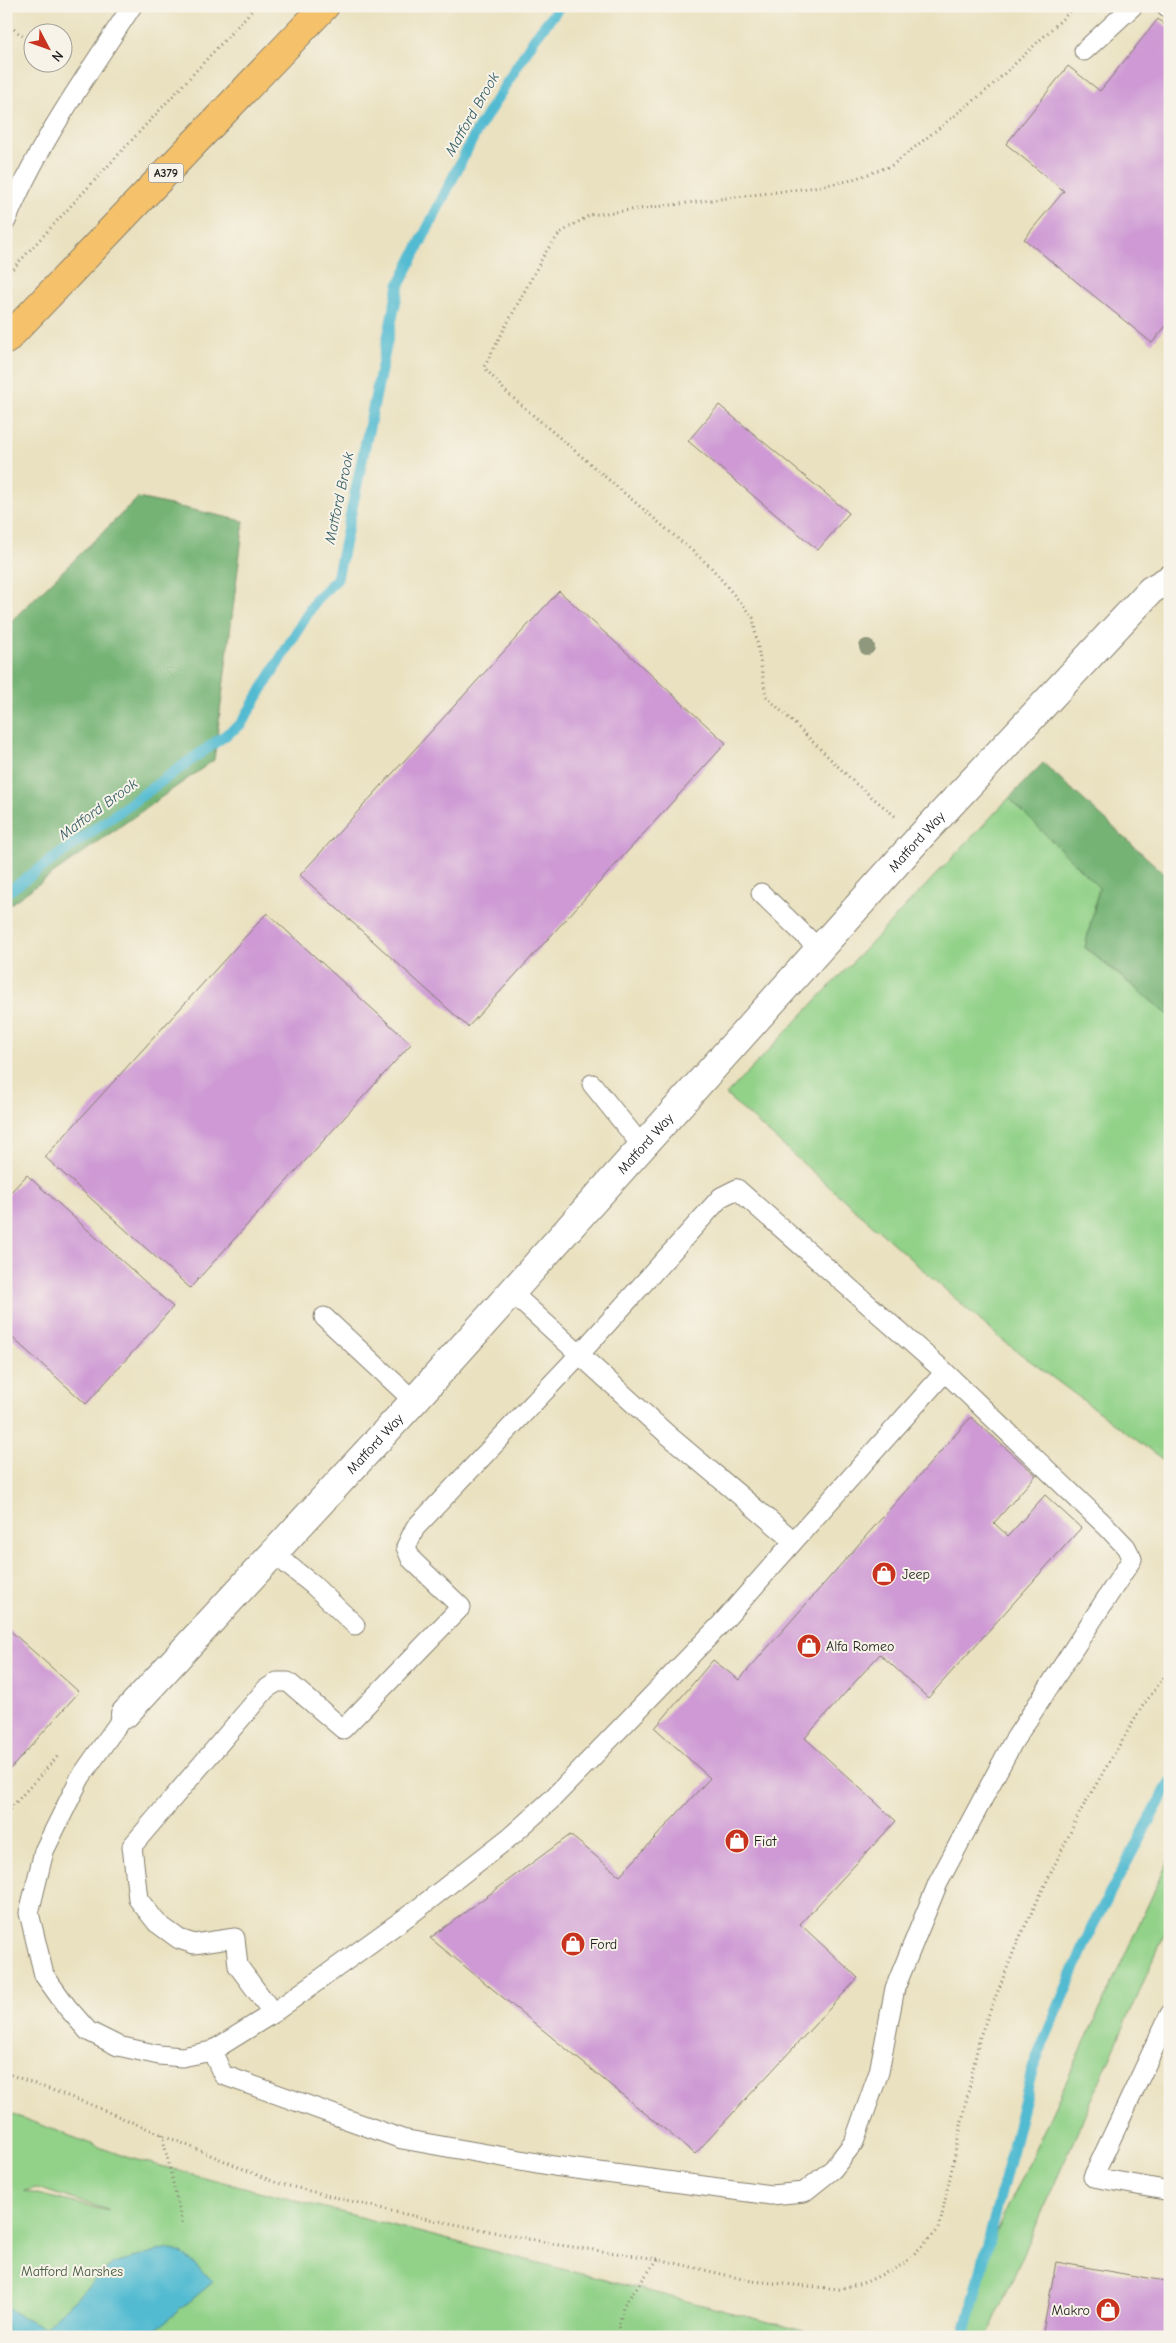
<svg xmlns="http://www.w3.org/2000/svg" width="1176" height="2343" viewBox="0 0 1176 2343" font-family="'Comic Neue',sans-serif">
	<rect width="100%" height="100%" fill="#f7f3e8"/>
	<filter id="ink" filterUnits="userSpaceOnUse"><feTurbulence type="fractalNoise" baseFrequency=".02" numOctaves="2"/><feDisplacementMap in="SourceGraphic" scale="10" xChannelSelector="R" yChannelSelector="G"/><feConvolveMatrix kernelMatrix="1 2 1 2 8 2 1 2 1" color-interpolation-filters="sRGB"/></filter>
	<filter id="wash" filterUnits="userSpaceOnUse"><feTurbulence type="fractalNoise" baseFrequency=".0096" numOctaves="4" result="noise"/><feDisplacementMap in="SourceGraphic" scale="20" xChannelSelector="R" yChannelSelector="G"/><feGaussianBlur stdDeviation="1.12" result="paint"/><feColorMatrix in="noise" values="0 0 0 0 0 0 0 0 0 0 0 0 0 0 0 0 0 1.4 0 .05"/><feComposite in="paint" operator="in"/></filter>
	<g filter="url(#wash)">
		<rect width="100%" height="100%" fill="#eae1c0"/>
		<path fill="#91d188" stroke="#567652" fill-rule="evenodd" d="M1009,798L1099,888L1085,948L1170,1016V1465L1002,1340L726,1095Z
			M1170,1857V1922L987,2337H958L982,2264Z
			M6,2112L126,2157L827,2337H6ZM37,2188L108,2210L109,2211L24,2191Z"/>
		<path fill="#74b374" stroke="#486848" d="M138,498L244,521L214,760L6,907V626Z
			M1043,763L1170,879V1016L1085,947L1099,888L1009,798Z"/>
		<path fill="#53bbd1" stroke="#386c76" d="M169,2249L182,2253L213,2282L147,2337H6V2308L44,2328L113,2263Z"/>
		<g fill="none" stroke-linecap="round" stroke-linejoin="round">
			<path stroke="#53bbd1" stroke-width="11" d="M6,893L241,724L317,598L337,579L399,285L475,134L534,39L560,6
				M964,2337L1033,2067L1092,1927L1170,1782"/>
		</g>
		<g id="blocks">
			<path fill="#ce99d4" d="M1158,19L1170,29V321L1152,343L1024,239L1064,191L1006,144L1068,66L1100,91Z
				M719,405L849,513L818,550L688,441Z
				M559,591L726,743L468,1027L300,875Z
				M267,913L411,1044L190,1288L45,1157Z
				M27,1175L173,1307L86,1404L6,1332V1197Z
				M971,1417L1036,1475L994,1523L1008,1536L1045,1495L1081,1528L928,1698L880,1654L805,1738L896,1821L800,1924L858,1978L695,2154L430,1938L570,1835L620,1876L710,1778L655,1728L713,1660L739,1680Z
				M6,1627L79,1692L6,1774Z
				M1056,2262L1170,2282V2337H1042Z"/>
		</g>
	</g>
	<g filter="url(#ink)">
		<use href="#blocks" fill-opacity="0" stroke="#837e6e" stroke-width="1"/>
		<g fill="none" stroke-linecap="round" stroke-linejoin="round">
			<defs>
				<path id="service" d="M1166,6L1170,9
					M1084,51L1133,6
					M6,221C37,145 87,75 132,6
					M761,893L819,949
					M592,1084L642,1146
					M324,1317L414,1401
					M273,1553L313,1585L355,1625
					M125,1714L80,1778L44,1851L29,1913L44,1975L67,2007L88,2031L118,2046L159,2055L182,2057L212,2051L273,2013L415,1911L511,1836L551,1800L721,1624L794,1541L668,1435L511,1292
					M273,2013L238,1966L235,1938L194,1944L179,1939L157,1923L138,1899L132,1846L266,1689L277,1682H288L343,1729L461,1607L411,1559L406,1547L415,1528L579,1355L721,1197L737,1189L945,1372L794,1541
					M1170,2014L1093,2177L1170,2191
					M212,2051L223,2075L402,2139L554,2166L771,2195L804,2192L833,2169L854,2142L879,2072L895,1988L938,1883L1013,1742L1132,1559L1126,1547L1108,1528L945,1372"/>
				<g id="minor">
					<path id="s1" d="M125,1714L414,1401L920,837L1151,590L1170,579"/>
				</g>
				<path id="primary" d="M6,340L325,6"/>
			</defs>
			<use href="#service" stroke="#837e6e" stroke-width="21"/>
			<use href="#minor" stroke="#837e6e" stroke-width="30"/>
			<use href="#primary" stroke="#837e6e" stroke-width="30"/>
			<path stroke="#837e6e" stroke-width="3" stroke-dasharray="1 4" stroke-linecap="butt" d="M6,23L32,43
				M6,276L256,6
				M895,816L856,784L766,696L753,618L711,567L506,392L484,367L545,253L560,233L590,215L809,188L848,181L891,166L987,90L1076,6
				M6,1813L58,1756
				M6,2073L89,2104L277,2183L404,2214L559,2245L658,2259L751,2281L839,2289L866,2282L904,2264L939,2229L980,2036L1017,1943L1081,1810L1142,1707L1170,1669
				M162,2134L182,2223
				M624,2337L619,2326L623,2306L658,2259"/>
			<use href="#service" stroke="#fff" stroke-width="19"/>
			<use href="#minor" stroke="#fff" stroke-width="28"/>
			<use href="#primary" stroke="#f5c16b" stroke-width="28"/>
		</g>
		<circle fill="#8f977b" cx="867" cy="647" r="8"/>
	</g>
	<defs>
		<symbol id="shop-disc" viewBox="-11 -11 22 22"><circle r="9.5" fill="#c8321e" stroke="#f7f3e8"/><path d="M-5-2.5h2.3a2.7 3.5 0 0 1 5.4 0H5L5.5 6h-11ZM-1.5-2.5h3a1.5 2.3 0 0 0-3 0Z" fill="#fff"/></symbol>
	</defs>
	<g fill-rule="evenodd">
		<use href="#shop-disc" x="870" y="1560" width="28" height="28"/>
		<use href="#shop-disc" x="795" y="1632" width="28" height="28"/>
		<use href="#shop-disc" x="723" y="1827" width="28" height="28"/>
		<use href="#shop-disc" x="559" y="1930" width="28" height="28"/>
		<use href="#shop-disc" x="1094" y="2296" width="28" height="28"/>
	</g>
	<g text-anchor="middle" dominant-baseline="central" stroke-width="4" stroke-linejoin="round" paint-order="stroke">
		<rect fill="#f7f3e8" stroke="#5e5c59" stroke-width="1" x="148.5" y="163.5" width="35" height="19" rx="4"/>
		<g font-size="12" font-weight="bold" fill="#1c1c1c">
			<text x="166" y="173">A379</text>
		</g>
		<g font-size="14" fill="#1c1c1c" stroke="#f7f3e8">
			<text stroke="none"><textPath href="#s1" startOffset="1178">Matford Way</textPath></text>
			<text stroke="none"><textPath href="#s1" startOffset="772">Matford Way</textPath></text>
			<text stroke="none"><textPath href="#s1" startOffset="368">Matford Way</textPath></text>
		</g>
		<g font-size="14" fill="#1c1c1c" stroke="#f7f3e8" text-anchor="start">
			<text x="902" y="1574">Jeep</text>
			<text x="826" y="1646">Alfa Romeo</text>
			<text x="754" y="1841">Fiat</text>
			<text x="590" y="1944">Ford</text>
			<text x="1090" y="2310" text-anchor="end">Makro</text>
		</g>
		<g font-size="14" fill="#455b42" stroke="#f7f3e8">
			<text x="72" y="2271">Matford Marshes</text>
		</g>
		<g font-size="15" font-style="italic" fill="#325c64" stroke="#f7f3e8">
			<text transform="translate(472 114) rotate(-60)">Matford Brook</text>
			<text transform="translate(339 498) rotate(-78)">Matford Brook</text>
			<text transform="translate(98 809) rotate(-36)">Matford Brook</text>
		</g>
	</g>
	<rect width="1176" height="2343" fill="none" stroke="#f7f3e8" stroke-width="25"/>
	<g transform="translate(48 48) rotate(131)"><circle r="24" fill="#f7f3e8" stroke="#9f9d96"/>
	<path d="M0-4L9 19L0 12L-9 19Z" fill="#c8321e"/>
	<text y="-8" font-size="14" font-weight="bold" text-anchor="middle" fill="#1c1c1c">N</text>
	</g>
</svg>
